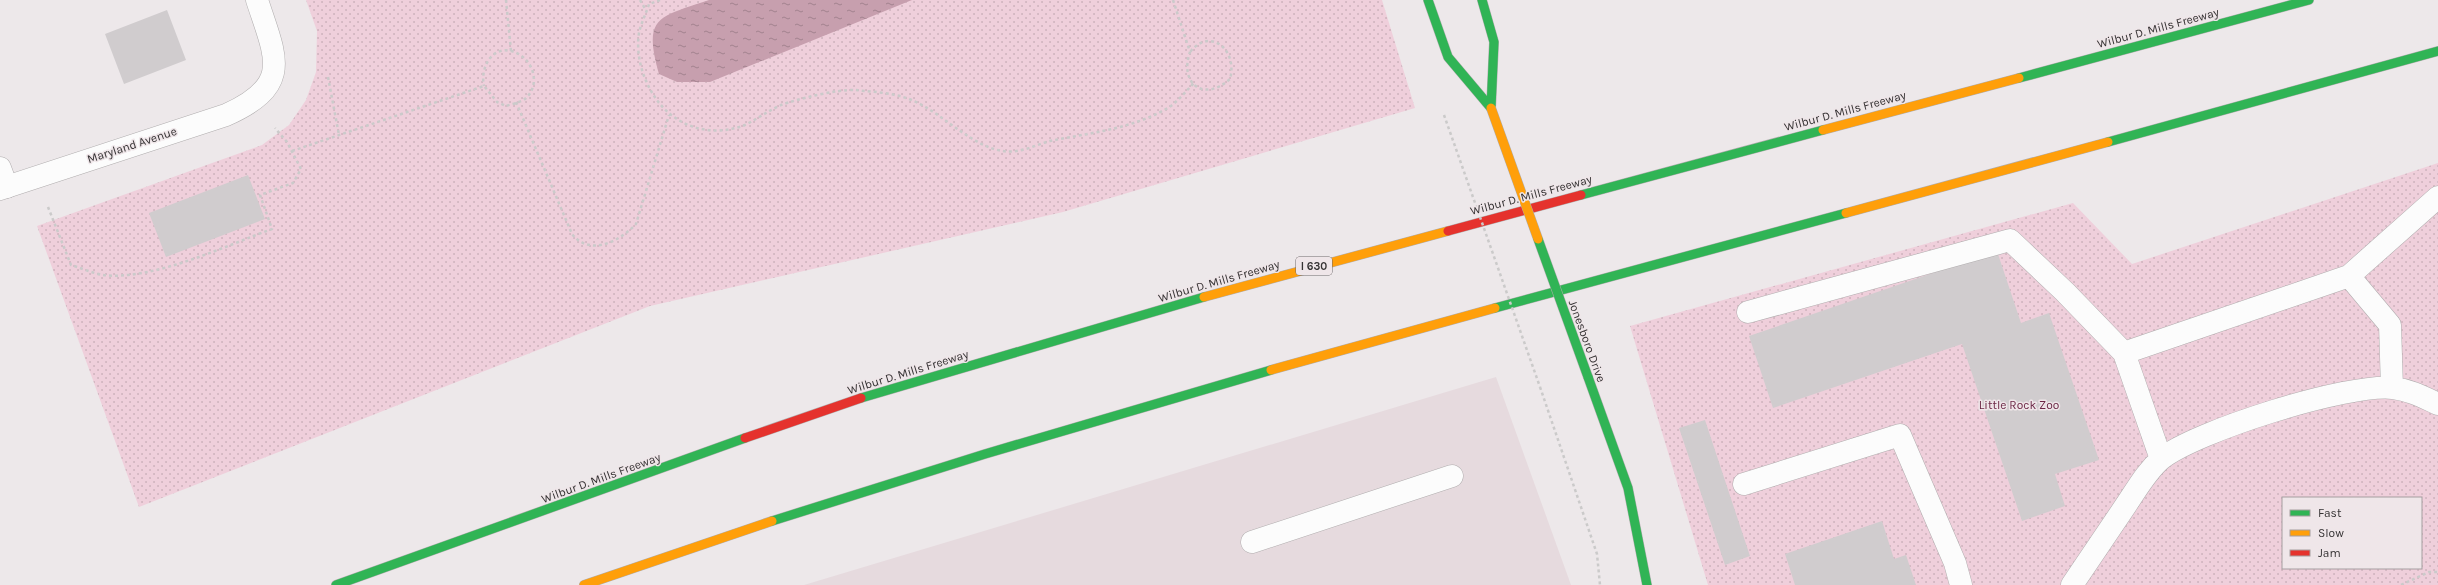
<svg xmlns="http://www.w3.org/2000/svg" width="2438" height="585" viewBox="0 0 2438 585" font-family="Karla,sans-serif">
	<defs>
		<pattern id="park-dots" width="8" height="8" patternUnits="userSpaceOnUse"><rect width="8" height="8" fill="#efcfdb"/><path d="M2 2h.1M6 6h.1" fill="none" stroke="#ceb2bc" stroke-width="1.8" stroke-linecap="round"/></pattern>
		<pattern id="water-ripples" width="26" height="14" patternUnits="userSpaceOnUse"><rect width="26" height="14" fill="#c79fae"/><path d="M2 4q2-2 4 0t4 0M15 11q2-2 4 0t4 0" fill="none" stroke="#a2828e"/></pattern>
	</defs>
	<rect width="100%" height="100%" fill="#ede8ea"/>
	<path fill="#e6dade" d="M1496,377L1571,585H804Z"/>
	<path fill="url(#park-dots)" fill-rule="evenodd" d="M306,0H1382L1415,108L1063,212L650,306L139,507L37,226L262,145L289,125L306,100L316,72L317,31Z
		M2438,163V585H1708L1630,326L2073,203L2132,264ZM2283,498H2421V568H2283Z"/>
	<path fill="url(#water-ripples)" d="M709,0H912L710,82H677L659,74C642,15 660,17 709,0Z"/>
	<path fill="#d0ccce" d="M167,10L186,60L124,84L105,34Z
		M248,175L265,219L166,257L149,213Z
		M1997,251L2021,323L2049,313L2099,460L2055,474L2065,506L2022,521L1962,344L1773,408L1749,336Z
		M1705,420L1750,556L1725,565L1679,428Z
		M1882,521L1894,559L1906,555L1916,585H1795L1785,554Z"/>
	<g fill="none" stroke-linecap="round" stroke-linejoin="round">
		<defs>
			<path id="lane" d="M0,168L7,187
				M2349,276L2438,197
				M1748,312L2010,240L2065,292L2124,353
				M2161,459L2124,353L2349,276L2390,325L2392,388
				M1744,484L1900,435L1955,563L1961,585
				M1252,542L1452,476
				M2072,585C2090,558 2108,532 2126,505C2137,489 2146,472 2161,459C2196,431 2348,383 2393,388C2410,390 2423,397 2438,404"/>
			<path id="street" d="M0,189L226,115C293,85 276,58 257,0"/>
			<path id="fast" d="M1428,0L1448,57L1491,108
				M1482,0L1494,42L1491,108
				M2019,78L2309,0
				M2108,142L2438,51
				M1581,195L1823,130
				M1495,308L1846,213
				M1588,377L1628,488L1647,585
				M861,398L1204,297
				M772,521L985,454L1271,370
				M336,585L745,438"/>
			<path id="slow" d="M1823,130L2019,78
				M1846,213L2108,142
				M1204,297L1448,231
				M1271,370L1495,308
				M584,585L772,521"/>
			<path id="jam" d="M1448,231L1581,195
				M745,438L861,398"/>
		</defs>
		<use href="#lane" stroke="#b0adae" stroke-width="23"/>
		<use href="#street" stroke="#b0adae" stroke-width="23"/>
		<use href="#fast" stroke="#b0adae" stroke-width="10"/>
		<use href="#slow" stroke="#b0adae" stroke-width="10"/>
		<use href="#jam" stroke="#b0adae" stroke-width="10"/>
		<path stroke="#cbcaca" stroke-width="2.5" stroke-dasharray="3 3" stroke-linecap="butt" d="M506,0L511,51
			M640,0L647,12
			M660,0L649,4C646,14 641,23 639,33C635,58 645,86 660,104C681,129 714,137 745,125C757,119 768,111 781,105C797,99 838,89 855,90C875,92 898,93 916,102C944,115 973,147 1003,151C1019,154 1035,145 1050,141C1089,133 1131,129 1166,109C1177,103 1185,92 1194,83
			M1173,0L1190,52C1179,83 1203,103 1230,79C1238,51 1211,26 1190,52
			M328,77L339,135
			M516,102L572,234C590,257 620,241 636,224L669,115
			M292,151L484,86L497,102L506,106C512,104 522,102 526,98C542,83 532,56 511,51C491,46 480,69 484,86
			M48,207L71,265C81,268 92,273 103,275C152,281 225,246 272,229L260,195L293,183L301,169L287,142L275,128
			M1540,387L1597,554L1600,585
			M2401,585L2429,572H2438"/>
		<use href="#lane" stroke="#fcfcfc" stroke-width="22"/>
		<use href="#street" stroke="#fcfcfc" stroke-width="22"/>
		<use href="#fast" stroke="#30b455" stroke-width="9"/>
		<use href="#slow" stroke="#ff9f0a" stroke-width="9"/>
		<use href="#jam" stroke="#e5322d" stroke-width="9"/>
		<defs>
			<path id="fast-bridge" d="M1538,239L1588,377"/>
			<path id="slow-bridge" d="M1491,108L1538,239"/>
		</defs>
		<use href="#fast-bridge" stroke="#b0adae" stroke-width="10" stroke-linecap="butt"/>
		<use href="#slow-bridge" stroke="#b0adae" stroke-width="10" stroke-linecap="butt"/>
		<path stroke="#cbcaca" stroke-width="2.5" stroke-dasharray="3 3" stroke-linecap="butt" d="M1444,115L1540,387"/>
		<use href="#fast-bridge" stroke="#30b455" stroke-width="9"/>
		<use href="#slow-bridge" stroke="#ff9f0a" stroke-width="9"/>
	</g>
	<g text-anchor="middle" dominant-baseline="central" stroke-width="3" stroke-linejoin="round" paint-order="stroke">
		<rect fill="#efe6e9" stroke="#6d686a" stroke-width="1" x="1296" y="257" width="36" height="18" rx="3"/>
		<g font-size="11" font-weight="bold" fill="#353233">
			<text x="1314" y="266">I 630</text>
		</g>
		<g font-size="12" fill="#353233" stroke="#efe6e9">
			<text transform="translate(2158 28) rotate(-15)">Wilbur D. Mills Freeway</text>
			<text transform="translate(1845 111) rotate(-15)">Wilbur D. Mills Freeway</text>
			<text transform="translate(132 145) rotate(-18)">Maryland Avenue</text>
			<text transform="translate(1531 195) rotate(-15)">Wilbur D. Mills Freeway</text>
			<text transform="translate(1219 281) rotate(-16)">Wilbur D. Mills Freeway</text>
			<text transform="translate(1587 341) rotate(70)">Jonesboro Drive</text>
			<text transform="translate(908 372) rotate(-17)">Wilbur D. Mills Freeway</text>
			<text transform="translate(601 478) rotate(-20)">Wilbur D. Mills Freeway</text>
		</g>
		<g font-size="12" fill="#6b2745" stroke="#efe6e9">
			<text x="2019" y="405">Little Rock Zoo</text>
		</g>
	</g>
	<rect x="2282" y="497" width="140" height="72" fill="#efe6e9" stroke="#a59ea0"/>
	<rect x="2290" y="510" width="20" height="6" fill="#30b455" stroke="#a59ea0"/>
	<text x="2318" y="517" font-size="12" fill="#353233">Fast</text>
	<rect x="2290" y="530" width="20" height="6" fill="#ff9f0a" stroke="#a59ea0"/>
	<text x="2318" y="537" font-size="12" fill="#353233">Slow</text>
	<rect x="2290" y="550" width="20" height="6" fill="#e5322d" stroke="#a59ea0"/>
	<text x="2318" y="557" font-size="12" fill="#353233">Jam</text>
</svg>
